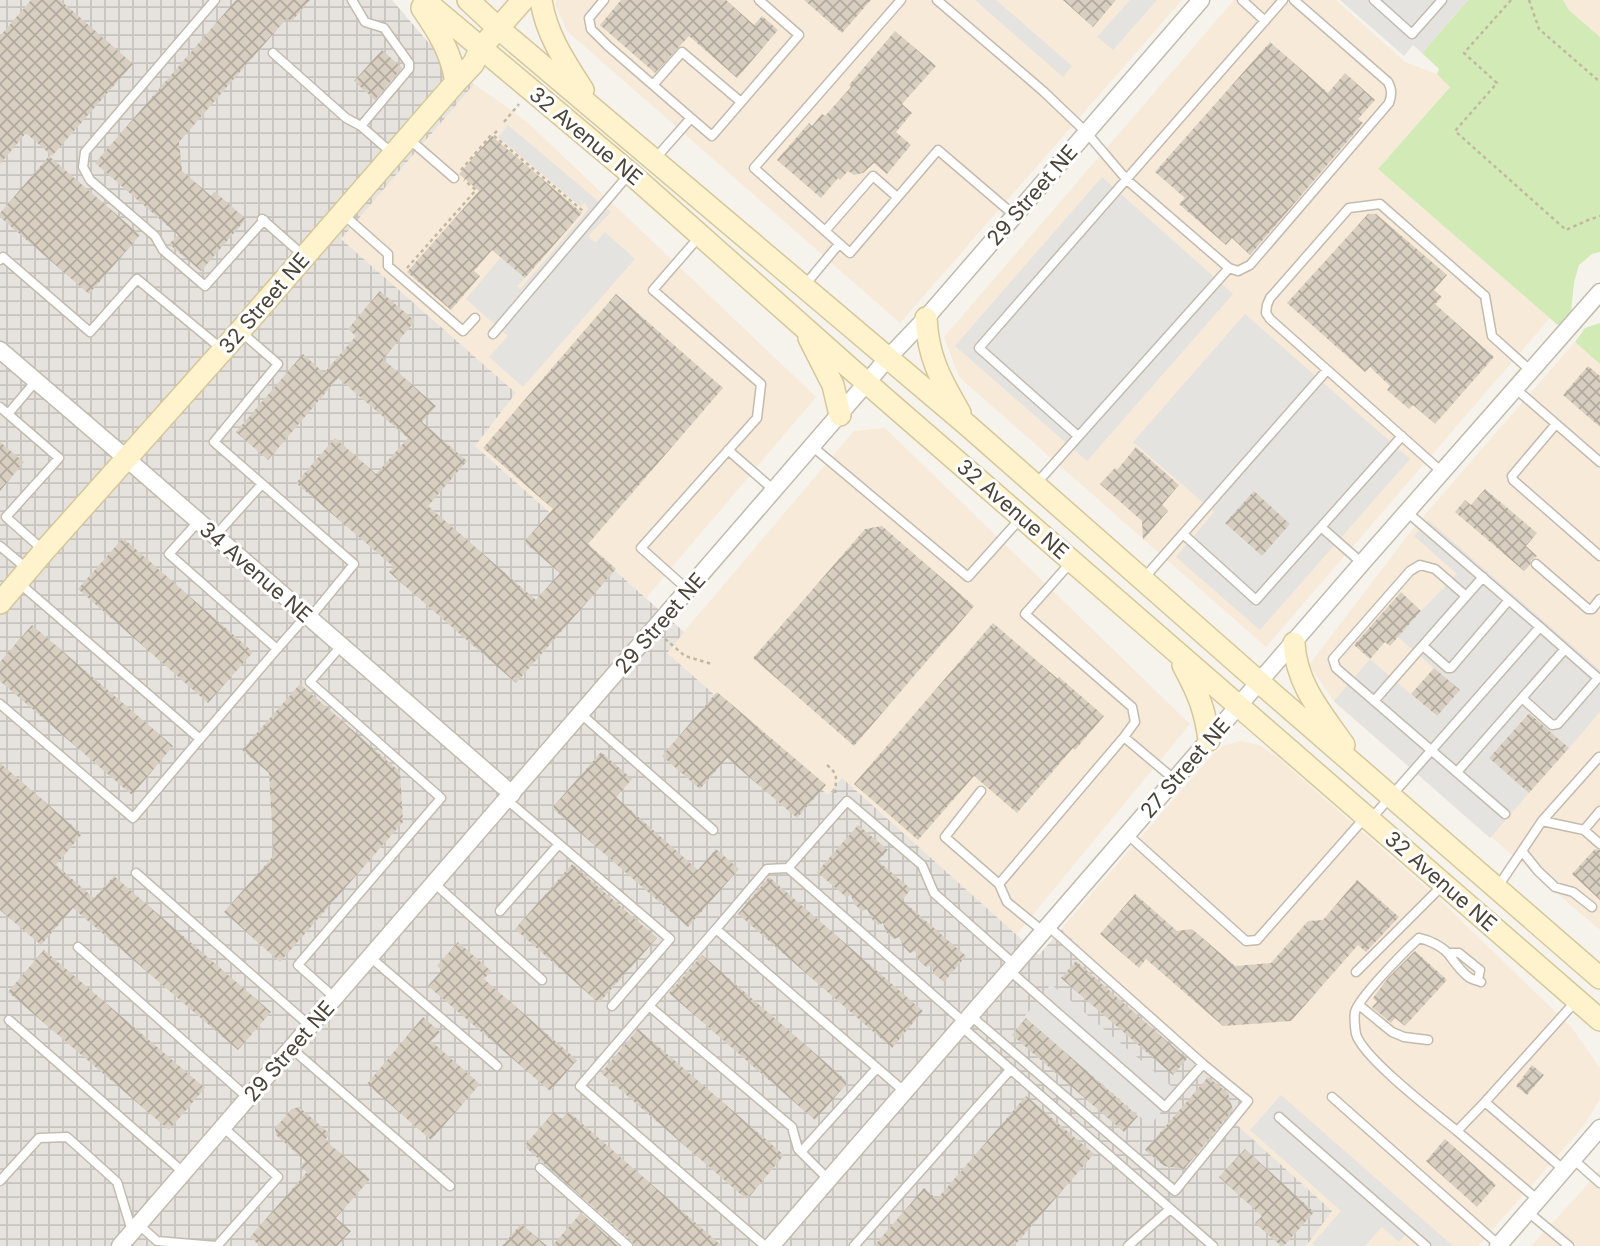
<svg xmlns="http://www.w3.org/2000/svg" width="1600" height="1246" viewBox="0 0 1600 1246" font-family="Inter,sans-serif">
	<defs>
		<pattern id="industrial-grid" width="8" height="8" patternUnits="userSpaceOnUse" patternTransform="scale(1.75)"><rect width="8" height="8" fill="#e6e2dd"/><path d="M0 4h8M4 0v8" fill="none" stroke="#c7c3be"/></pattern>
		<pattern id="building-cross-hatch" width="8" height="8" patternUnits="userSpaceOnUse" patternTransform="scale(1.75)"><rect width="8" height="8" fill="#d8cfc1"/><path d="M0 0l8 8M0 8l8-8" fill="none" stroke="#b1aa9e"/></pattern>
	</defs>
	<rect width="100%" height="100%" fill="#f6f3ec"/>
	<path fill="#f7ead8" d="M557,0H1182L900,323L567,31L555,4Z
		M1234,0H1336L1405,62L1437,74L1450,86L1378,169L1550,318L1266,647L959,377L944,337Z
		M1563,0H1600V37L1569,10Z
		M474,84L526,121L816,397L646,598L475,446L516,393L341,239Z
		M1575,342L1600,364V930L1336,704L1309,665L1415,526Z
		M885,428L1190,724L1016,935L842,779L828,795L666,653L854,431Z
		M1241,741L1259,745L1277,757L1439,899L1572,1028L1600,1068V1099L1582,1128L1478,1246H1306L1332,1211L1236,1124L1250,1107L1061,929L1214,753L1223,746Z
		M1600,1170V1246H1531L1578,1195Z"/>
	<path fill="url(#industrial-grid)" d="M0,0H392L428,42L474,84L341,239L516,393L475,446L684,632L667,653L828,795L842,778L1039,955L1061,929L1250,1107L1236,1124L1332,1211L1306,1246H0Z"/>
	<path fill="#d2eab5" d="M1468,0H1563L1569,10L1600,37V252L1592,254L1579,265L1574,282L1571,313L1559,326L1378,169L1450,87L1437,74L1439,69L1422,53Z
		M1600,323V364L1575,342L1585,328Z"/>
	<path fill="#e5e3e0" d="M975,0H996L1072,66L1063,77Z
		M1130,0H1157L1113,50L1097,37Z
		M1340,0H1468L1422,53L1413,45L1404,56Z
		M508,125L611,212L589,235L590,239L596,242L605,232L635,259L523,387L489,357L508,336L466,299L501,257L525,278L517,287L521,288L584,215L588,208L585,203L581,207L498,137Z
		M1102,177L1233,294L1087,461L955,346Z
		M1245,314L1410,459L1260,630L1176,557L1214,512L1133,442Z
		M1428,520L1600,670V712L1569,748L1529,712L1489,758L1529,793L1490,838L1334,701L1370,659L1436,716L1459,690L1398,637L1421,611L1457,574L1414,536Z
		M1051,984L1178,1092L1150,1125L1024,1017Z
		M1281,1095L1453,1246H1418L1405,1235L1399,1242L1382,1227L1365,1246H1315L1312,1244L1341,1211L1250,1130Z"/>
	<path fill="url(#building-cross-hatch)" d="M31,0H60L133,64L52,156L26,133L0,164V36Z
		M236,0H310L291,22L287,18L179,142L182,171L211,196L215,192L246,219L201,271L169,244L178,235L95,163Z
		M621,0H726L754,25L762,16L778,30L737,78L689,36L655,73L600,25Z
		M804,0H871L842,33Z
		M1063,0H1116L1093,27Z
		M895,31L936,66L902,104L912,113L896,132L911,145L887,174L874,163L863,173L854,175L848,171L840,180L838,178L821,198L777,160L809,123L812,126L822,114L825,116L851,87L849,85Z
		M1270,42L1328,93L1345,73L1375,100L1358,119L1363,123L1250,255L1232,238L1226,245L1179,204L1185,198L1155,172Z
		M382,50L402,68L375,100L354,81Z
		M492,136L582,213L525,278L492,250L474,271L480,276L451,310L407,272L479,191L459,174Z
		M49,156L140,235L89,294L0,217V213Z
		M1368,214H1376L1447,275L1434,290L1442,297L1435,304L1494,357L1435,424L1413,405L1409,409L1387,390L1390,386L1370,367L1365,372L1287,303Z
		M380,291L415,321L383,359L436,406L422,422L467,461L428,506L536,600L560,573L524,542L553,509L483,448L616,294L723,388L588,544L616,569L516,683L389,572L394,567L296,483L335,438L376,474L408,438L338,378L268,460L236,432L303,354L324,373L356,336L348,329Z
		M1588,366L1600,376V427L1563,395Z
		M0,442L24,462L0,491Z
		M1136,447L1179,485L1162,505L1168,511L1143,540L1142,521L1100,484L1115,468L1117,470Z
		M1485,489L1537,533L1526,546L1537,556L1531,560L1530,565L1524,571L1455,512L1465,500L1471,505Z
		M1254,491L1290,524L1262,556L1225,523Z
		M882,526L974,606L854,746L753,658L865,529Z
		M123,538L253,652L208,703L78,589Z
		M1401,592L1421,611L1390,646L1385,642L1370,659L1354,645Z
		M993,623L1058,679L1059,677L1104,716L1075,750L1073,748L1017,813L974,776L918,840L854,784Z
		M32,625L173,746L132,795L0,681V662Z
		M1434,668L1460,690L1437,716L1411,694Z
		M300,684L400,772L403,822L280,962L224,912L274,855L269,773L242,750Z
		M717,692L826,785L797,818L727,758L700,789L662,756Z
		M1529,713L1569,748L1529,793L1489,758Z
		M601,752L632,779L616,797L698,870L716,849L739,869L688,927L552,808Z
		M0,763L82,834L56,865L94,898L114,876L271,1012L238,1050L73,908L41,945L0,910Z
		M858,825L888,850L878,861L911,889L902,900L966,956L944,982L934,974L931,965L926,967L919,960L915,951L910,953L903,946L899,937L894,939L886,932L883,923L878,925L871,918L867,909L862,911L854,904L851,895L846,897L817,872Z
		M1595,849L1600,850V900L1572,874Z
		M572,864L657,938L599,1003L515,929Z
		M769,877L923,1011L892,1048L738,914Z
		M1357,880L1399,917L1366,952L1358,945L1291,1021L1223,1026L1146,959L1139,968L1100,934L1135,894L1177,931L1192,929L1235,966L1271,963L1308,921L1323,920Z
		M458,942L491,971L484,979L577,1060L550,1091L428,986L442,970L437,966Z
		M44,950L205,1088L169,1130L8,992Z
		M1415,951L1447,980L1405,1026L1395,1018L1391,1023L1372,1007L1377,1002L1373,998L1388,978Z
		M702,955L848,1082L815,1120L669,993Z
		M1076,961L1187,1059L1173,1075L1061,978Z
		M423,1017L440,1032L431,1041L480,1084L431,1140L367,1084Z
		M1026,1018L1138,1116L1124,1132L1012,1035Z
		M638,1029L784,1155L750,1196L747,1195L745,1198L601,1073Z
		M1532,1065L1544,1075L1527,1095L1516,1086Z
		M1208,1077L1228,1093L1233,1110L1184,1169L1164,1166L1145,1150Z
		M1026,1096L1094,1154L1014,1246H874L924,1188L937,1199Z
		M299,1107L330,1134L325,1140L370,1179L336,1218L351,1231L337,1246H260L250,1237L307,1172L300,1167L305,1161L276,1135L275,1128L292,1109Z
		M554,1112L562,1119L569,1112L722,1246H634L632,1241L524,1146Z
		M1445,1139L1496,1185L1477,1207L1426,1161Z
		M1245,1149L1314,1212L1284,1246H1281L1255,1223L1262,1216L1219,1177Z
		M581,1213L618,1246H552Z
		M521,1224L547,1246H502Z"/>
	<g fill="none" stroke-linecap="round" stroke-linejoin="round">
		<defs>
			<path id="lane" d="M215,0L85,152L83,167L90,180L155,236L163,250L205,286L264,220
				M352,0L365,22L384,28L409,63V69L361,126
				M604,0L589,18L591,29L608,46L691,118L654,160
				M901,0L754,168L850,253L938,150L1014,215
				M937,0L1043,91L1086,132L1127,180L1229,268L1035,485
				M1242,0L1265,21
				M1374,0L1412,34L1442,0
				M273,53L346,118L361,126L393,154
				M653,85L682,52L741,102
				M691,118L712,136L799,35L759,0
				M409,139L454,178
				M344,215L388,254V266L463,331L475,318
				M262,219L304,256
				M825,231L873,176L897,197
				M0,260L3,257L90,332L137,279L223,350
				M1229,268L1238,271L1250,265L1389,103C1392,94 1392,90 1388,82L1294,0
				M805,285L839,244
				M241,332L278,364L214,442L354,564L309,619
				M493,334L630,173
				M1516,389L1600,462
				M0,407L8,414L35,382
				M8,414L59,458L6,517L42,549
				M1556,424L1512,476L1513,480L1600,556
				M1078,436L979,348L1283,0
				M813,447L968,577L1020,519
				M728,450L775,491
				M1442,472L1270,319L1266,313L1267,305L1270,298L1349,208L1380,204L1485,296L1492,336L1531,371
				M198,522L169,554L277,649L306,616
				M1183,534L1256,600L1321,527
				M215,536L262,484
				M0,546L26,568
				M1362,563L1321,527L1402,436
				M1536,564L1588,609H1592L1600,599
				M1145,577L1327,370
				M18,582L200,739L277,649
				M688,590L641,548L757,418L761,384L653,290L699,237
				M1466,596L1435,569L1420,565L1410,571L1333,659L1336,668L1505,814
				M1423,646L1448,668H1451L1509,600
				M1522,698L1552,725L1558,724L1598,678L1565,649
				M1374,701L1483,577
				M0,704L133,818L200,739
				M581,714L713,830
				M1124,737L1175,780
				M1457,772L1565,649L1540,627
				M981,791L945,837L999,884
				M1542,821L1584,830L1600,811
				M1584,830L1600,844
				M1128,835L1246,941L1257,940L1361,822L1370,820L1540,627L1407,512
				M559,844L670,939L612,1006
				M1522,851L1538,871L1555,887L1573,892L1592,907
				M788,868L767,869L716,929L905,1092
				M136,873L310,1026
				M434,883L542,980
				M1497,888L1542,821L1599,757L1600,758
				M500,911L559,844L507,800
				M716,929L649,1006L792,1127L798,1149L829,1180
				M1044,932L1007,902L999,884L1124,737L1135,722L1132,707L1025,614L1072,561
				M78,947L248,1098
				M1449,953H1459L1480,970L1478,980
				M370,957L497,1066
				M1010,971L1165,1107L1203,1064
				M1356,972L1443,885
				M335,998L298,965L441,798L310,682L341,646
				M1359,1005L1392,1032L1404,1037L1428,1040
				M649,1006L580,1086L765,1246
				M971,1016L1175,1191L1248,1101L1203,1064L1048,926
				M9,1020L183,1172
				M965,1023L788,868L847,801L922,865L934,893L1015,965
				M962,1027L1213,1246
				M291,1048L450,1186
				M1332,1097L1499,1245
				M1485,1102L1457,1131L1538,1200
				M1279,1117L1426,1246
				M1457,1131C1435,1113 1363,1058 1356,1034C1355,1029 1354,1017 1355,1012C1359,997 1406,950 1419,938C1429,940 1444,947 1450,956C1455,963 1462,973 1470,978C1473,980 1477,980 1481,982
				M801,1152L876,1069
				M1573,1159L1600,1183
				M540,1168L628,1246
				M1564,1170L1485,1102L1575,1002
				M0,1181L39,1138L67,1137L117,1182L132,1231
				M1528,1212L1569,1246
				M138,1224L157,1241L216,1246
				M217,1246L278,1177L223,1127
				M854,1246L1010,1070
				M1128,1246L1170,1209"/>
			<path id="street" d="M0,350L127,459L512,794
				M120,1246L888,358L926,318L1201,0
				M771,1246L1362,563L1600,292
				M1498,1246L1600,1128"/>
			<path id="secondary" d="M424,0L630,173L852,370L1600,1020
				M468,0L498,28L966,424L1242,667L1600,978
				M541,0C546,34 565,62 583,90
				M422,8C439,33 451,52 456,82
				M926,318C928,358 941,380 960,413
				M809,338L833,385L840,415
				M0,603L44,551L240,331L456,82L473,64L481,48L523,0
				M1294,643C1296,684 1321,712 1344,745
				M1183,665C1198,693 1205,709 1209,740"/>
		</defs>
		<use href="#lane" stroke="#c2bbae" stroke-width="11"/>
		<use href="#street" stroke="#c2bbae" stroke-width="19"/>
		<use href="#secondary" stroke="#d6c79b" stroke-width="24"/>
		<path stroke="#c4b79f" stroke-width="2.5" stroke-dasharray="3.5 3.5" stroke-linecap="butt" d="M1511,0L1464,53L1497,83L1455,131L1566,230L1588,220L1600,216
			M1529,0L1539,29L1600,82
			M504,122L519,104
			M497,131L493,135L583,211
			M461,170L492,134L493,135
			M407,268L476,190L464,180
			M665,639L685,656L712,664
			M827,765C839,775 836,778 835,793"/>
		<use href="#lane" stroke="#fff" stroke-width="8"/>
		<use href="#street" stroke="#fff" stroke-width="16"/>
		<use href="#secondary" stroke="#fff3cd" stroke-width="21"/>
	</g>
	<g text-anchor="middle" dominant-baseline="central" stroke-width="6" stroke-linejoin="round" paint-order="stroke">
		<g font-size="21" fill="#4b4439" stroke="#fff">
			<text transform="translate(586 136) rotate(40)">32 Avenue NE</text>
			<text transform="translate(1032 195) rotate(-49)">29 Street NE</text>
			<text transform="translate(264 303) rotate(-49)">32 Street NE</text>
			<text transform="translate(1013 509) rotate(41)">32 Avenue NE</text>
			<text transform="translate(256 572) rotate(41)">34 Avenue NE</text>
			<text transform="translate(660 623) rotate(-49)">29 Street NE</text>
			<text transform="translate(1185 768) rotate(-49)">27 Street NE</text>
			<text transform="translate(1441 881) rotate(41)">32 Avenue NE</text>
			<text transform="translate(289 1051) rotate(-49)">29 Street NE</text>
		</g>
	</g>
</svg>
